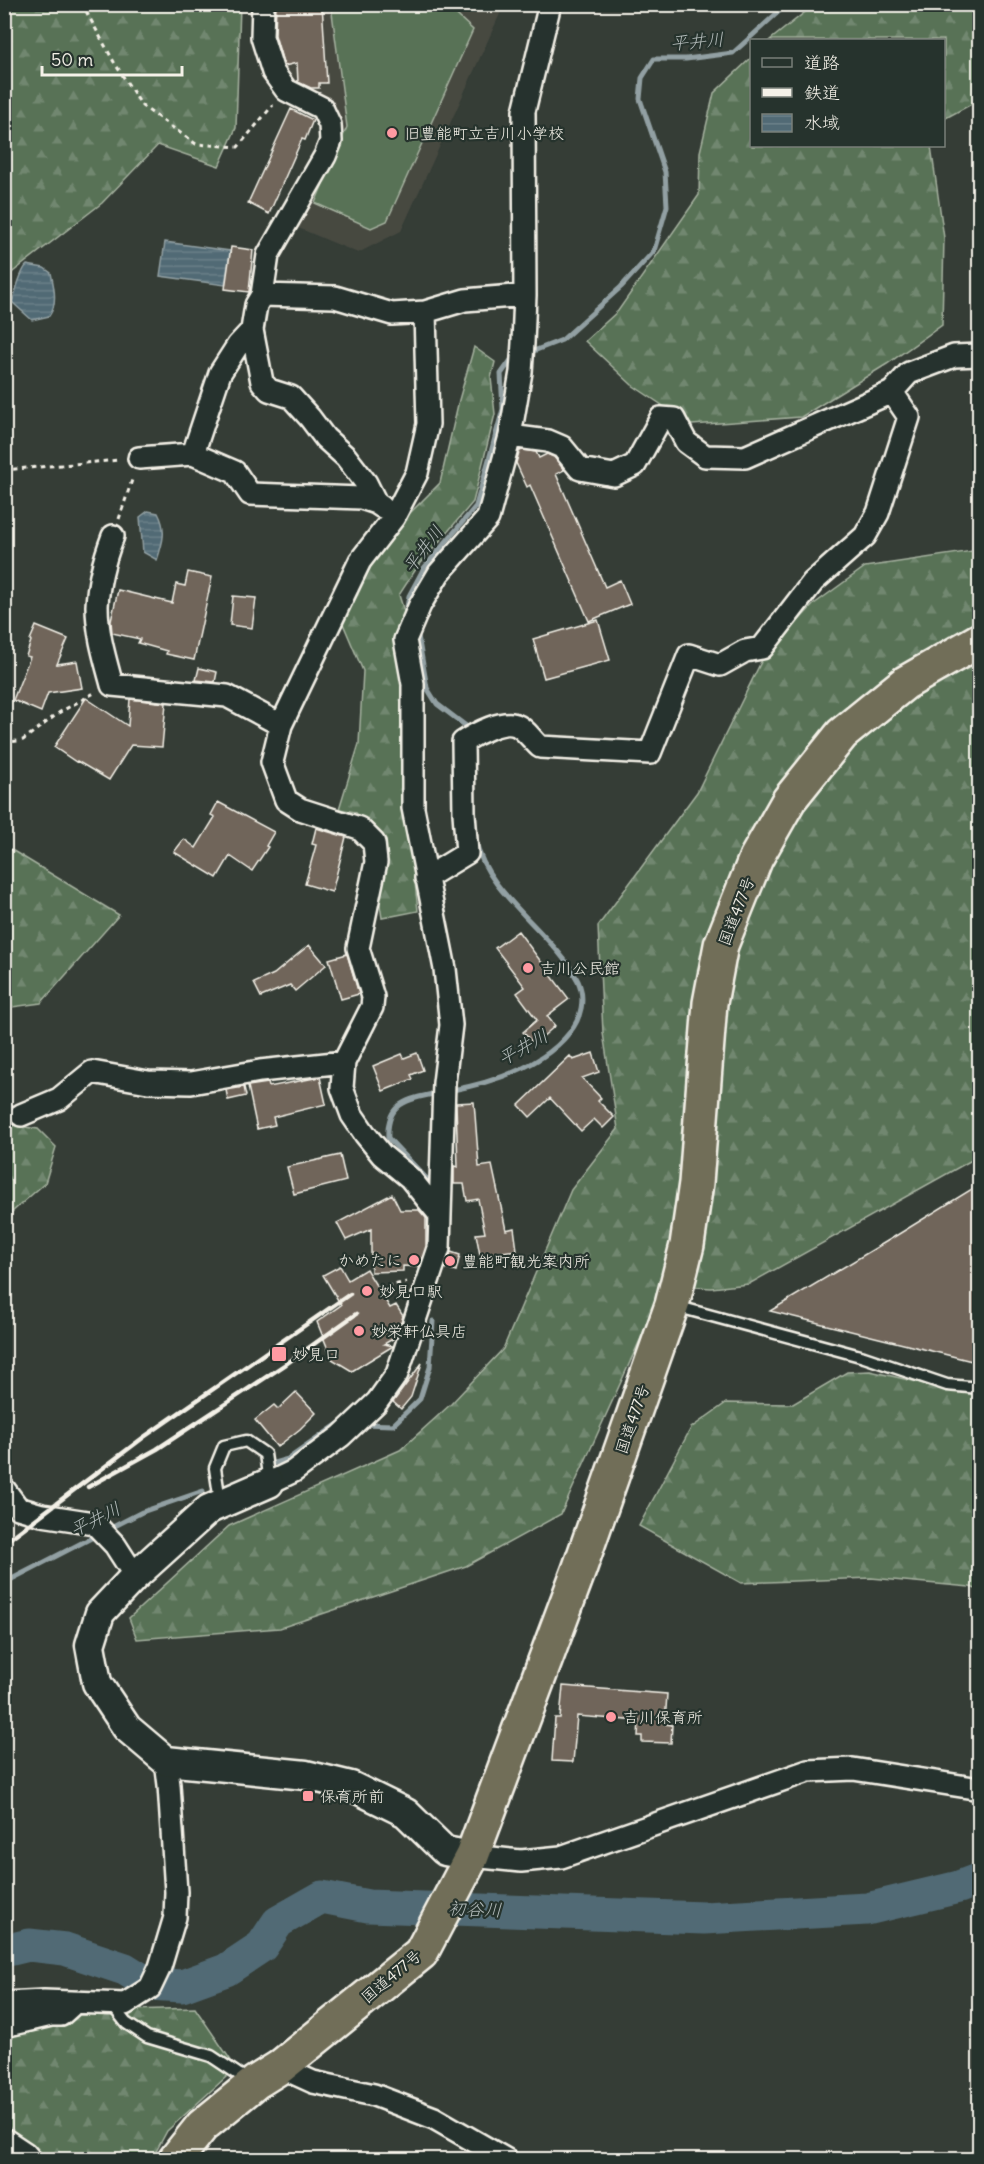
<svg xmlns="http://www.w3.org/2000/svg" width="984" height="2164" viewBox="0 0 984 2164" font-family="Delius,'Klee One',sans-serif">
	<defs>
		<pattern id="forest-firs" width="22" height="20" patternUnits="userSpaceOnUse" patternTransform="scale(1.5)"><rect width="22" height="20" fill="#597257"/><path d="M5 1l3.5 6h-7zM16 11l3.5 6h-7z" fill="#71876f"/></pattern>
		<pattern id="water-rules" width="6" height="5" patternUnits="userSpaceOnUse" patternTransform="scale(1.5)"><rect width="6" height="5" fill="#516a75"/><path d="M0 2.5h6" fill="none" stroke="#6b8089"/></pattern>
	</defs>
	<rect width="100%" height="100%" fill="#353d36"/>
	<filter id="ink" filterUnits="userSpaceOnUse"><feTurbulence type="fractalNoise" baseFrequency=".0167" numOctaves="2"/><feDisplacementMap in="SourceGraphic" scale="12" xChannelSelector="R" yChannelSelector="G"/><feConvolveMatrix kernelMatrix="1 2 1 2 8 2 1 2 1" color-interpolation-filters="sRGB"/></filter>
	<g filter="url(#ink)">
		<path fill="#474941" d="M269,5H504L401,231L358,253L296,227L339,145L276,70Z"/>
		<path fill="url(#forest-firs)" stroke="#a6b2a0" stroke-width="1.5" d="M5,4L240,5L236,128L219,166L158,145L102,203L5,278Z
			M814,5H979V100L944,119V40H770Z
			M751,58L752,146H931L944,238L942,325L887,364L801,417L692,425L632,385L585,341L618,311L699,195L700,152L714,93Z
			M474,347L495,362L491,378L495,414L473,502L416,569L399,595L407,621L400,636L402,730L406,735V796L418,911L382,918L377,886L386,841L355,812L339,809L359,744L363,671L341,619L359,577L405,518L440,483L459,400Z
			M979,550V1156L749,1284L711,1288L665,1285L561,1514L466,1566L280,1628L137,1639L129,1618L229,1526L400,1450L451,1404L503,1349L571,1190L618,1129L603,1033L598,926L697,792L762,660L814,604L865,567Z
			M5,846L119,915L41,1003L5,1008Z
			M5,1124L38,1129L56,1147L45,1183L5,1218Z
			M870,1371L969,1394H979V1590L970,1587L871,1578L741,1583L639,1526L691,1428L726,1403L793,1404L847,1372Z
			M195,2008L236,2068L167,2131L152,2159H5L4,2014Z"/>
		<path fill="#597257" stroke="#a6b2a0" stroke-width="1.5" d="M331,5H446L473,30L387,221L371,228L315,203L347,127Z"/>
		<path fill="url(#water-rules)" stroke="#92a0a3" stroke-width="1.5" d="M165,242L230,251L225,285L160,276Z
			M27,265L44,268L51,273C54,287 58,304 49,316L32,320L12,302C16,292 20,271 27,265Z
			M148,511L158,513C167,530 163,542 157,560L143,552L140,517Z"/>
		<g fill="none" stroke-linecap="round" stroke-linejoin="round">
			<path stroke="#92a0a3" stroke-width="5" d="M526,354L562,340L621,287L654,251L667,206L665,172L640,99L642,78L654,59H686L733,53L787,4
				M410,614L407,607L409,596L424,568L476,506L503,409L501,374L511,360L518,358
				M417,630L427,688L437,704L470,729V733
				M448,1091C491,1083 542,1068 570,1032C581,1018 586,999 578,981C554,933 486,894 476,841
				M427,1179L388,1138C386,1102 408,1099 439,1093
				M362,1424L393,1425L420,1399L430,1367L433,1321
				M274,1463L288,1459L338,1424H344
				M107,1530L142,1512L203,1491
				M4,1583L99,1534"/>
			<path stroke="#516a75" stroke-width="33" d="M4,1951L29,1945L65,1949L125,1969L149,1984L182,1986L226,1970L262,1946L278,1922L322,1897L368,1906L704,1918L867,1909L959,1887L980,1879"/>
		</g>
		<path fill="#70655a" stroke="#f4f1e8" stroke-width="1.5" d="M276,4H322L327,83H319V88H311L298,82L297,63L284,66L275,35Z
			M291,109L313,120L305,140L302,139L269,214L248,203Z
			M231,247L253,250L249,292L225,289Z
			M522,450L536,452L539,458L547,454L554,457L564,470L556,474L605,587L620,580L630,604L589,621L530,485L527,487L516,463L519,452Z
			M188,572L212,577L194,660L166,654L167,651L138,643L140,639L112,633L111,621L118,590L172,603L176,584L185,586Z
			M233,596L256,598L252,628L230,625Z
			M598,620L610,660L544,678L533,639Z
			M36,626L68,639L57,664L77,661L82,688L48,693L41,712L13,700L30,657L26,656L31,641L30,640Z
			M199,668L217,672L215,682L196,680Z
			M86,698L128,726L130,699L166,703L162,747L131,745L109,780L77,761L76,762L54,747Z
			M218,802L274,832L266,846L268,847L252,871L230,856L217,878L174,852L184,839L196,848L215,817L211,815Z
			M316,828L346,837L332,892L305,884L316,845L312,844Z
			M518,931L569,999L547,1016L555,1026L534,1044L523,1032L537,1020L517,993L525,987L495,948Z
			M309,945L326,965L295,991L290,985L261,997L254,983L274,974Z
			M347,954L359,994L341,999L329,959Z
			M417,1053L423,1070L411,1075L413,1079L383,1091L373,1066L402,1054L404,1058Z
			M593,1053L599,1072L582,1078L601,1098L598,1101L614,1117L603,1128L594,1119L581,1131L550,1098L530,1117L519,1105L570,1056L573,1060Z
			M320,1077L326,1104L273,1117L275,1125L257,1129L248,1086L268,1083L269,1087Z
			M244,1087L246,1096L228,1100L226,1090Z
			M474,1102L479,1167L492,1165L506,1230L514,1228L517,1250L480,1255L476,1234L485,1233L478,1199L467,1201L464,1184H454V1166L458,1167L456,1103Z
			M340,1155L346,1181L294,1194L287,1167Z
			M980,1184V1363L770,1311L889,1240Z
			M392,1194L400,1210H419L426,1218V1246L419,1267L403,1266V1271L371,1272V1229L346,1240L337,1223Z
			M451,1252L460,1255L456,1271L446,1268Z
			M340,1266L348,1280L366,1269L390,1308L396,1305L403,1316L401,1323L396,1326L398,1329L396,1337L384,1344L393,1346L352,1371L332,1359L317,1322L341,1305L323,1275Z
			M422,1363L411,1397L401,1409L393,1402Z
			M296,1392L316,1413L300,1429L277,1447L255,1420L274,1405L278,1409Z
			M563,1686L667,1694L665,1724L672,1725L671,1743L642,1742V1736H638L639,1721L577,1716L573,1762L552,1761L555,1718H560Z"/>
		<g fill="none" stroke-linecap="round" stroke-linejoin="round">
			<defs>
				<path id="lane" d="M675,1306L864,1357L947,1385L980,1388
					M220,1501L215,1468L224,1446L246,1441L265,1454L269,1482
					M112,2005L126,2023L147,2037L211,2056L238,2074L251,2080"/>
				<path id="street" d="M263,4L262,37L273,72L286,90L322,108L330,125L331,141L325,156L268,255L262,295L256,305L252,330L262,382L269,390L291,397L310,418L325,438L346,457L366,483L376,503
					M262,295L335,297L392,314L425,312L465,300L525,295
					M425,312L428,424L417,473L394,517L360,561L281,725L272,762L286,800L300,809L359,828L374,843L376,862L358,948L373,997L372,1007L344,1062L342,1088L352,1115L365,1134L382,1155L410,1178L439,1214
					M510,436L548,441L562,447L580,469L614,475L635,465L661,418L674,419L686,442L705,456L745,457L892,392L909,373L954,356L980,355
					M193,454L235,472L250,494L361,498L376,503L382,507
					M139,458L193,454L220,373L238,345L252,330
					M113,536C105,557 98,583 97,606C97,633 105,659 112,685L227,696L281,725
					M426,878L467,853L464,813L463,742C475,734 504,718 518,726C526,730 533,741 540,747L650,753L689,655L720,665L745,651L762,648L813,582L865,536L878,513L909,417L892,392
					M21,1115L59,1099L92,1072L148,1082L191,1083L260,1071L344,1062
					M269,1483L294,1471L341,1436L377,1402L397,1374L439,1248L444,1083L451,1025L445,969L413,808V684L405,640L420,605L439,573L488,518L510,436L521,372L523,343L525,295L524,111L550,4
					M4,1489L18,1508L42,1515L94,1523L115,1545L135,1576
					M472,1856L521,1861L561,1857L808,1771L853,1769L980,1789
					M4,2003L44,2001L125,2004L150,1988L160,1967L175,1917L176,1892L169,1785L166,1761
					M4,2026L51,2015H61L71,2006
					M280,2067L313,2082L374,2095L434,2118L507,2160
					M4,2139L25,2153L31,2160"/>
				<path id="secondary" d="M269,1483L209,1509L135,1576L100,1613L90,1645L97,1683L127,1728L166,1761L306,1775L351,1786L406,1813L445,1851L472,1856"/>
				<path id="highway" d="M175,2160L202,2126L256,2082L280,2067L421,1953L472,1856L579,1570L672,1305L687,1245L696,1183L710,1003L721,945L756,858L789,800L842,734L905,683L980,640"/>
			</defs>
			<use href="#lane" stroke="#f4f1e8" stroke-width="15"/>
			<use href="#street" stroke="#f4f1e8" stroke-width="26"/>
			<use href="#secondary" stroke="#f4f1e8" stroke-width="33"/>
			<use href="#highway" stroke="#f4f1e8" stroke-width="38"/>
			<path stroke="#f4f1e8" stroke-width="3" stroke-dasharray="4.5 4.5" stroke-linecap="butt" d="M82,4L114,62L142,106L196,144L238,147L273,105
				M4,470L119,460
				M119,519L133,477
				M4,743L23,740L60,712L96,692
				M378,1288L407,1282"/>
			<use href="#lane" stroke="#26332d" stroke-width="10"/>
			<use href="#street" stroke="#26332d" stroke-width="21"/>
			<use href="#secondary" stroke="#26332d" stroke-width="28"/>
			<use href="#highway" stroke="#716e59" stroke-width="33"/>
			<path stroke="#f4f1e8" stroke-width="4.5" d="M88,1487L157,1449L286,1364L356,1314
				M4,1543L144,1437L350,1294"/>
		</g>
	</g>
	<g fill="#ff9aa2" stroke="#26332d" stroke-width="2">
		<circle cx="392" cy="133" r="6"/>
		<circle cx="528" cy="968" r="6"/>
		<circle cx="414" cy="1260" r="6"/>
		<circle cx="450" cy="1261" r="6"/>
		<circle cx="367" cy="1291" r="6"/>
		<circle cx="359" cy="1331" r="6"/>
		<rect x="271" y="1346" width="16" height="16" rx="3"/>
		<circle cx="611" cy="1717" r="6"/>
		<rect x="302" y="1790" width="12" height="12" rx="3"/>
	</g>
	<g text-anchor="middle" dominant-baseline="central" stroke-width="4.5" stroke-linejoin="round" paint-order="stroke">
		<g font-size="16" fill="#f4f1e8" stroke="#26332d" text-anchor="start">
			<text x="404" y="133">旧豊能町立吉川小学校</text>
			<text x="540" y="968">吉川公民館</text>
			<text x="402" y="1260" text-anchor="end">かめたに</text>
			<text x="462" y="1261">豊能町観光案内所</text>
			<text x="379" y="1291">妙見口駅</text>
			<text x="371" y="1331">妙栄軒仏具店</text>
			<text x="292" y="1354">妙見口</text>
			<text x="623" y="1717">吉川保育所</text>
			<text x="320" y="1796">保育所前</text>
		</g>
		<g font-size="16" fill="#f4f1e8" stroke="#26332d">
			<text transform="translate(736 911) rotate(-69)">国道477号</text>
			<text transform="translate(632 1419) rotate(-71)">国道477号</text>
			<text transform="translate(391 1976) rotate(-40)">国道477号</text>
		</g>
		<g font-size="18" font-style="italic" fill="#b3bbba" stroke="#26332d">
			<text transform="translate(697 41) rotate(-5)">平井川</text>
			<text transform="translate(423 549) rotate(-53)">平井川</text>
			<text transform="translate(523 1047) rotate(-29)">平井川</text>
			<text transform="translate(95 1519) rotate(-27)">平井川</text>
			<text transform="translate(475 1909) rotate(2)">初谷川</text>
		</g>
	</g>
	<rect width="984" height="2164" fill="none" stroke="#26332d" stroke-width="24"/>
	<rect x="12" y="12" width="960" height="2140" fill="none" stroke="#f4f1e8" stroke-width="2" filter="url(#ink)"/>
	<rect x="750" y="39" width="195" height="108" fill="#26332d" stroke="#787f78" stroke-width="1.5"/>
	<rect x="762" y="58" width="30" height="9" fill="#26332d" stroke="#787f78" stroke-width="1.5"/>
	<text x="804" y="69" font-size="18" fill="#f4f1e8">道路</text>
	<rect x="762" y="88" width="30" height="9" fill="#f4f1e8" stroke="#787f78" stroke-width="1.5"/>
	<text x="804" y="99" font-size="18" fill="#f4f1e8">鉄道</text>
	<rect x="762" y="114" width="30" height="18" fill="url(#water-rules)" stroke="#787f78" stroke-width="1.5"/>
	<text x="804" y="129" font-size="18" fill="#f4f1e8">水域</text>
	<path d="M42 66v9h140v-9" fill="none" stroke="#f4f1e8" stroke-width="3"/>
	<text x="51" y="66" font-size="18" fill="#f4f1e8" stroke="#26332d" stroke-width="4.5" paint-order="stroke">50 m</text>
</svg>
